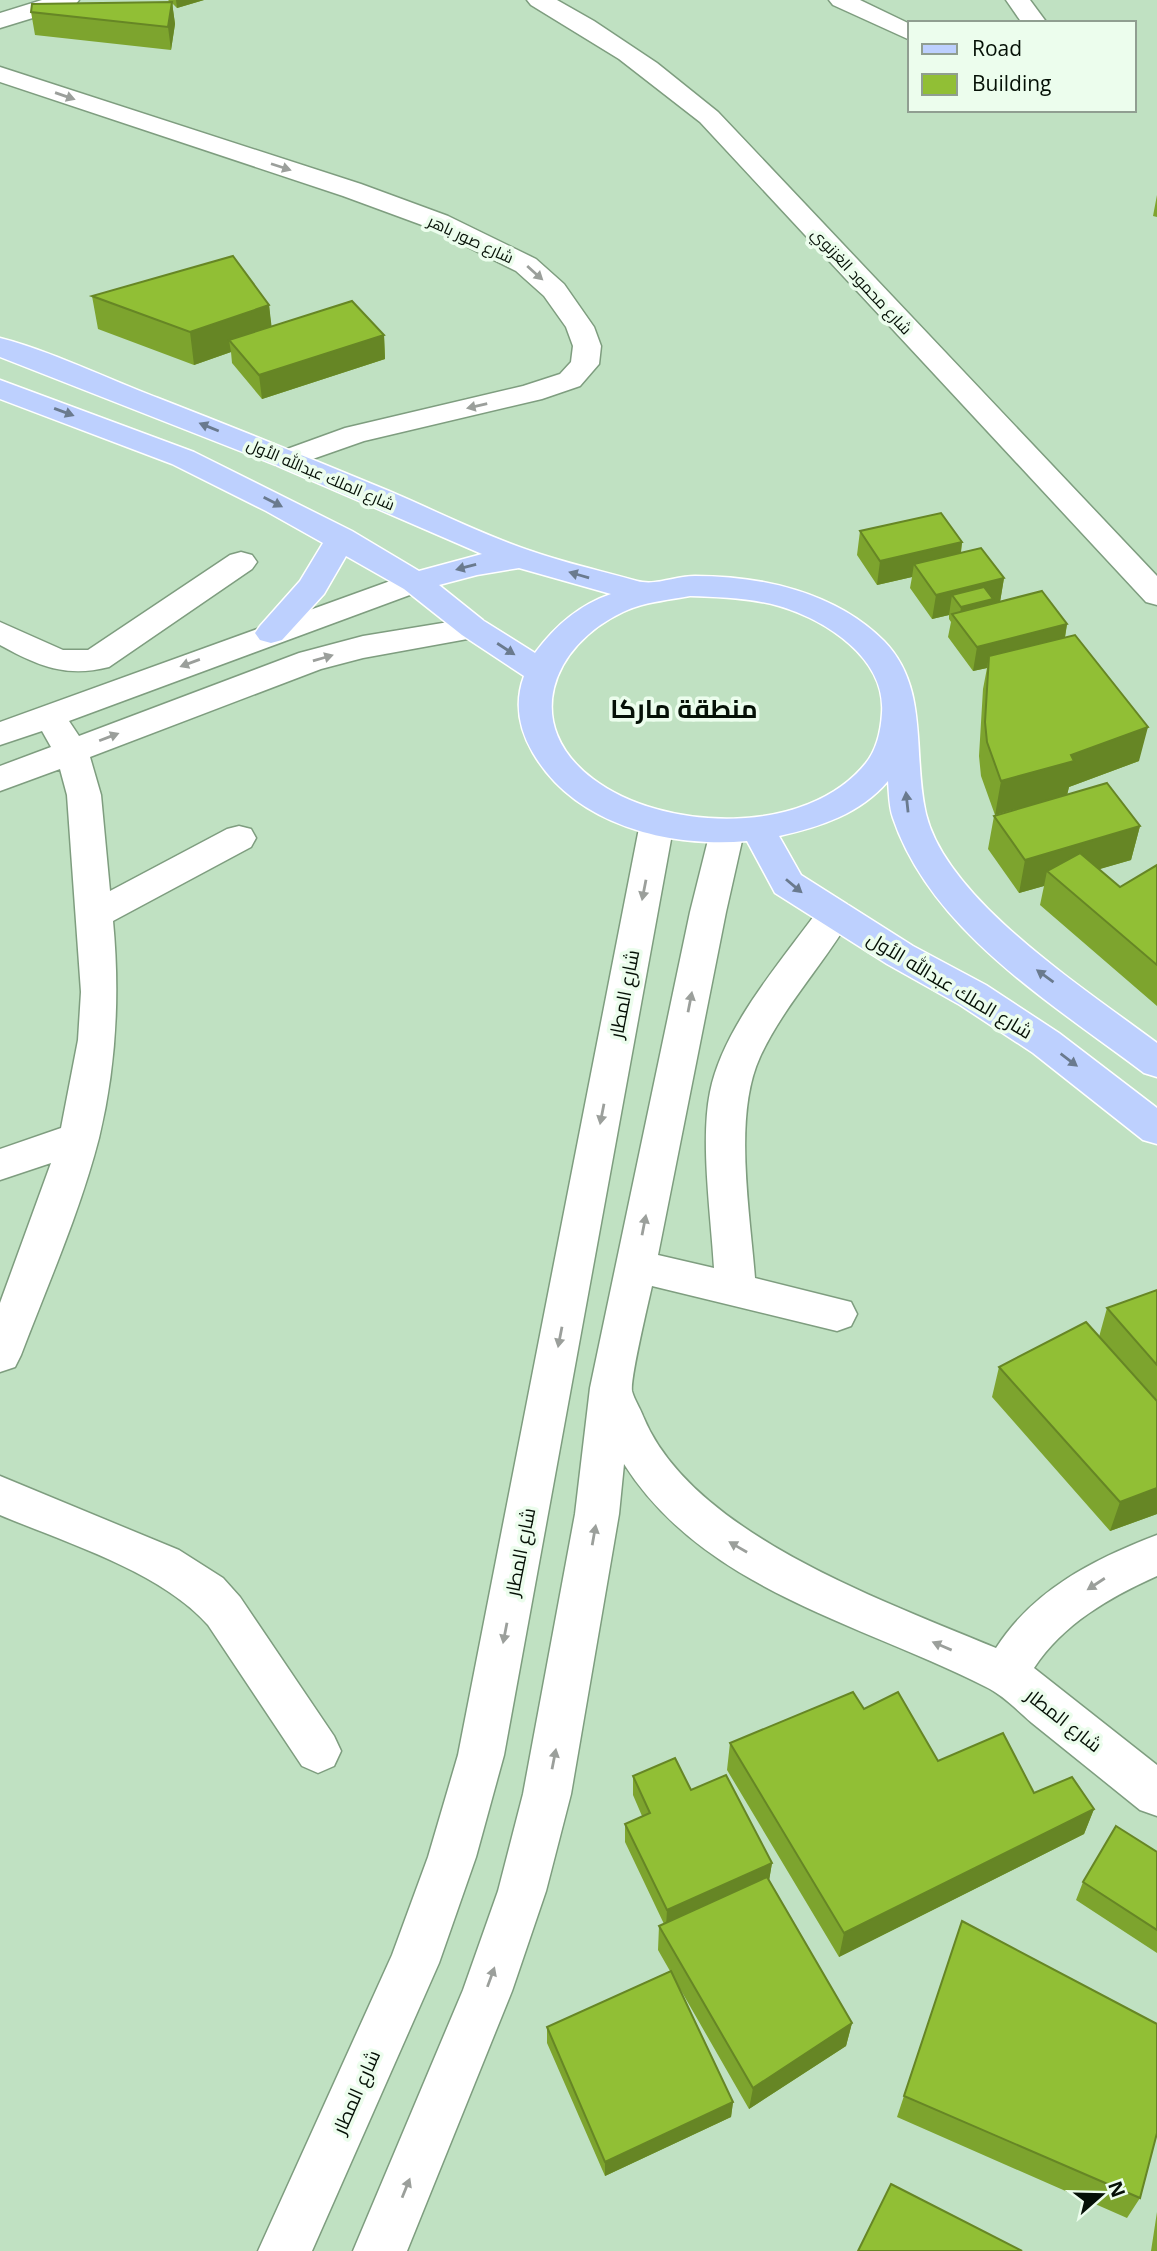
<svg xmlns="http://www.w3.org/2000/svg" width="1157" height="2251" viewBox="0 0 1157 2251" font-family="'Open Sans',Cairo,sans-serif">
	<rect width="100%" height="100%" fill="#c0e1c2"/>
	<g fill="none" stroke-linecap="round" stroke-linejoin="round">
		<defs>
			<path id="minor" d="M42,0H79L75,5L0,28V13Z
				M527,0H557L594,21L657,63L718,112L1157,576V605L1146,602L700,122L619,59L531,5Z
				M829,0H860L910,24V40L833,5Z
				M1006,0H1030L1047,23H1022Z
				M0,67L361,184L448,216L536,259L564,284L594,327L601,346L599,364L580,386L542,399L364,441L287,468L276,465L272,459L276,453L345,428L523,386L560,374L571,362L573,346L566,327L544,296L516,271L430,228L343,196L0,82Z
				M241,552L252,555L257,562L252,569L109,667C66,678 38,666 0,645V622L63,650H88L230,555Z
				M415,572L426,575L431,582L426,589L69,721L79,736L299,653L363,636L473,618L484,621L489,628L484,635L473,638L363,658L321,669L90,757L101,795L110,891L227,829L239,826L251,829L256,838L251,847L113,921C120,994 116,1068 99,1138C80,1212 48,1284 21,1355L15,1367L0,1372V1303L51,1163L0,1180V1149L61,1128L78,1040L81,992L67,795L60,769L0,791V766L51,747L42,731L0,745V722Z
				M657,811L669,814L674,823L504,1755L476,1857L439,1963L312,2251H258L392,1955L428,1857L458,1755L640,823L645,814Z
				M727,820L739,823L744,832L726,912L658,1255L714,1268C711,1216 700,1141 710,1092C723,1026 784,958 822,905L835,901L848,905L853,914C825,963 784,1005 760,1057C733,1115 750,1213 755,1278L851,1302L857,1314L851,1326L837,1331L652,1286C648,1304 630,1379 632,1391C634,1399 640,1408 643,1416C691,1534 885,1601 996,1648C1033,1590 1094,1559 1157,1535V1576C1110,1597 1063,1624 1034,1668L1157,1765V1816L1140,1810C1104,1781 1068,1752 1032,1723C1018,1711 1003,1695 986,1687C861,1623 704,1590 624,1464L619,1514L571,1794L546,1891L512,1991L407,2251H353L463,1990L498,1891L523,1794L575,1514L590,1388L690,912L710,832L715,823Z
				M0,1476L179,1550L223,1578L240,1597L334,1736L341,1751L334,1766L318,1773L302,1766L208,1625C160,1571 66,1543 0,1515Z"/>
			<path id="major" d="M0,338C51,351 108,379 158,398C235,428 312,459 389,491C436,511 483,535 531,551C565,563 602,571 637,581C656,586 675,576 695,576C762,576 835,592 884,641C930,688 912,755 926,814C947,901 1088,991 1157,1043V1077L1144,1073C1053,1004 931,931 893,818C889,807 889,793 888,781C860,814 820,827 779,836L801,875L913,946L986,985L1059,1033L1157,1108V1144L1143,1140L1033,1053L960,1005L887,964L775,893L747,841C669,848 575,825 533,753C519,729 514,703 524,676L462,635L404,589L346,556L324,594L282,640L271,643L260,640L255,633L260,626L300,581L323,543L266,511L172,464L0,399V380L194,452L352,531L419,571L482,554L276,465L0,357ZM519,568L611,594C579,605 555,626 535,653L484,621L439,585L477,575ZM690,596C720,597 751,598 779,606C826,620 886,658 882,713C881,730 877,749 866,763C807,837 663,832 593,779C521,725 551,646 623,612C644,602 668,600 690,596Z"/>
		</defs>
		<use href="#minor" stroke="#7e9d7f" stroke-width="3"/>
		<use href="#major" stroke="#fff" stroke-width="3"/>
		<use href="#minor" fill="#fff" fill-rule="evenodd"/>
		<use href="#major" fill="#bdd0fe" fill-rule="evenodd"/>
	</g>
	<path fill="#7da42e" d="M168,0H204L177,8L172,3L175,24L171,50L35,35L31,12L170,2Z
		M1157,195V217L1153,216Z
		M92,296L269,305L271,327L384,335L385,359L262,399L232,363L231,352L194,365L98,329Z
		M860,531L962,542L961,553L1004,578L1000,602L1067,624L1065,638L1139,761L1069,787L1067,795L995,815L981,776L979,756L983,689L987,668L973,671L948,637L951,622L949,619V615L932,619L910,588L912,577L877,585L857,555Z
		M994,816L1140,826L1131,860L1099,869L1120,887L1157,865V1006L1040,905L1044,886L1019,893L988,849Z
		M1157,1290V1514L1110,1531L992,1397L999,1367L1099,1337L1107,1308Z
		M864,1709L938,1761L1034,1793L1094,1809L1084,1834L839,1957L727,1770L730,1743Z
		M633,1776L691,1790L772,1863L769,1880L852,2023L846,2046L749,2109L679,1987L733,2102L731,2117L605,2176L547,2043V2027L670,1971L658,1950L659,1926L664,1924L625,1842V1824L642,1816L633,1795Z
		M1157,1852V1953L1076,1900L1083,1882Z
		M962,1921L1140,2198L1127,2218L897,2117Z
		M1157,2212V2251H1151Z"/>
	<path fill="#668625" d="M176,0H204L177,8Z
		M172,2L175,24L171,50L168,27Z
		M269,305L273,338L229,340L231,352L194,365L190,332Z
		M384,335L385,359L262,399L259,375Z
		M962,542L959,566L914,564L912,577L877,585L880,561Z
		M1004,578L1000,602L959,622L961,607L952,595L949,615L932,619L936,595Z
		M1067,624L1063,648L989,656L987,668L973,671L977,647Z
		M1148,727L1139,761L1069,787L1067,795L995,815L1001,781Z
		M1140,826L1131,860L1059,881L1047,871L1044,886L1019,893L1025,860Z
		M1157,1488V1514L1110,1531L1120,1502Z
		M1094,1809L1084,1834L839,1957L844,1933Z
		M772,1863L769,1881L666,1927L667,1910Z
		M852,2023L846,2046L749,2109L753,2088Z
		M733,2102L731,2117L605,2176V2162Z"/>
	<path fill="#91bf35" stroke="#668625" stroke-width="2" d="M172,2L168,27L31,12L32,4Z
		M233,256L269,305L190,332L92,296Z
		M352,301L384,335L259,375L229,340Z
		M941,513L962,542L880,561L860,531Z
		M981,548L1004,578L936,595L914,564Z
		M984,587L993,599L961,607L952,595Z
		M1042,591L1067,624L977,647L952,614Z
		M1075,635L1148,727L1071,755L1074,761L1001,781L987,742L985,722L989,656Z
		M1107,783L1140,826L1025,860L994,816Z
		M1080,853L1120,887L1157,865V965L1047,871Z
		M1157,1290V1365L1107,1308Z
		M1086,1322L1157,1401V1488L1120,1502L999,1367Z
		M853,1692L864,1709L898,1692L938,1761L1003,1733L1034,1793L1072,1777L1094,1809L844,1933L730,1743Z
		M675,1758L691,1790L726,1775L772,1863L667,1910L625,1824L650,1813L633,1776Z
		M1116,1826L1157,1852V1930L1083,1882Z
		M767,1877L852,2023L753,2088L659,1926Z
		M962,1921L1157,2024V2133L1140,2198L904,2096Z
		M671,1971L733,2102L605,2162L547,2027Z
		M891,2184L1022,2251H858Z"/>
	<defs><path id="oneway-solid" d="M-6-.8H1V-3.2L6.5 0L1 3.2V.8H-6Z" transform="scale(1.75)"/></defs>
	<g fill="#9b9f9b">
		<use href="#oneway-solid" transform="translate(65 96) rotate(19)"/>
		<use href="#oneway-solid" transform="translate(281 167) rotate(18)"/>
		<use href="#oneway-solid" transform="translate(535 273) rotate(42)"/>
		<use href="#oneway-solid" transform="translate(477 406) rotate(167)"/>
		<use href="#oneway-solid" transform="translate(323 658) rotate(-16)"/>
		<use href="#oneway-solid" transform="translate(190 663) rotate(160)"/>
		<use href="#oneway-solid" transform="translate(109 737) rotate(-21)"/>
		<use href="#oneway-solid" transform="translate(644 890) rotate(101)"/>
		<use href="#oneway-solid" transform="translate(690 1002) rotate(-79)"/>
		<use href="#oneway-solid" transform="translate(602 1114) rotate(101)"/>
		<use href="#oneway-solid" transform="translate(644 1225) rotate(-79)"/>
		<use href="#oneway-solid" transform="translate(560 1337) rotate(101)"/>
		<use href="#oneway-solid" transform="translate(594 1535) rotate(-80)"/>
		<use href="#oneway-solid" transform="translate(738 1547) rotate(-150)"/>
		<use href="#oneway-solid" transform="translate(1096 1584) rotate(147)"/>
		<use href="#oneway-solid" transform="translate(505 1633) rotate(101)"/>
		<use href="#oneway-solid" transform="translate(942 1646) rotate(-157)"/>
		<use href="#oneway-solid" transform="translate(554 1759) rotate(-79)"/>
		<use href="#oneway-solid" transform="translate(491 1977) rotate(-70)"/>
		<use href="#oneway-solid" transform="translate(406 2188) rotate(-68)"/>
	</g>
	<g fill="#6a7a8e">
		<use href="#oneway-solid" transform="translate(64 412) rotate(20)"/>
		<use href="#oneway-solid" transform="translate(209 427) rotate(-158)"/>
		<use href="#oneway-solid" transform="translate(273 502) rotate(27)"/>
		<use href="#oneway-solid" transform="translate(466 567) rotate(165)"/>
		<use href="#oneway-solid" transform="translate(579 575) rotate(-164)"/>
		<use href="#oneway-solid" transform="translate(506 649) rotate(33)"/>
		<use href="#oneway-solid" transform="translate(907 802) rotate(-96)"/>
		<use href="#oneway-solid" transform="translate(794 886) rotate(40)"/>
		<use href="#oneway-solid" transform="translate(1045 976) rotate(-144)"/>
		<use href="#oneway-solid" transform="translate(1069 1060) rotate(37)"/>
	</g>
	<g text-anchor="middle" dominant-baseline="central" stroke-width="7" stroke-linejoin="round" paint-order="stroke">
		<g font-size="16" fill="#051006" stroke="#ecfded">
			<text transform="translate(471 239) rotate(25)">شارع صور باهر</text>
			<text transform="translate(862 281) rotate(47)">شارع محمود الغزنوي</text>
			<text transform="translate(321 474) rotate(23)">شارع الملك عبدالله الأول</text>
		</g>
		<g font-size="19" fill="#051006" stroke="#ecfded">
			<text transform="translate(950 985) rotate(31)">شارع الملك عبدالله الأول</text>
			<text transform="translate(624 994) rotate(-79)">شارع المطار</text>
			<text transform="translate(520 1552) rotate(-79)">شارع المطار</text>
			<text transform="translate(1064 1720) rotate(38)">شارع المطار</text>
			<text transform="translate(356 2092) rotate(-66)">شارع المطار</text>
		</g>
		<g font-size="26" font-weight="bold" fill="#051006" stroke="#ecfded">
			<text x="684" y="708">منطقة ماركا</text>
		</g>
	</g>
	<rect x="908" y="21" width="228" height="91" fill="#ecfded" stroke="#909e91" stroke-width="2"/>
	<rect x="922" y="44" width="35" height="10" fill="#bdd0fe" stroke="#909e91" stroke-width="2"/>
	<text x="972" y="56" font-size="21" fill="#051006">Road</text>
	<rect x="922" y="74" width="35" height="21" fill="#91bf35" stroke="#909e91" stroke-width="2"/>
	<text x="972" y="91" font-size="21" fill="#051006">Building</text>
	<g transform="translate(1101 2195) rotate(70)" stroke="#ecfded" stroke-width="5" paint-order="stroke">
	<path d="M0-5L12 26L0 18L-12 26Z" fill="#051006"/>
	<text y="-10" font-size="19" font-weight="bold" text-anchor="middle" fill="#051006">N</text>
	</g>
</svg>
